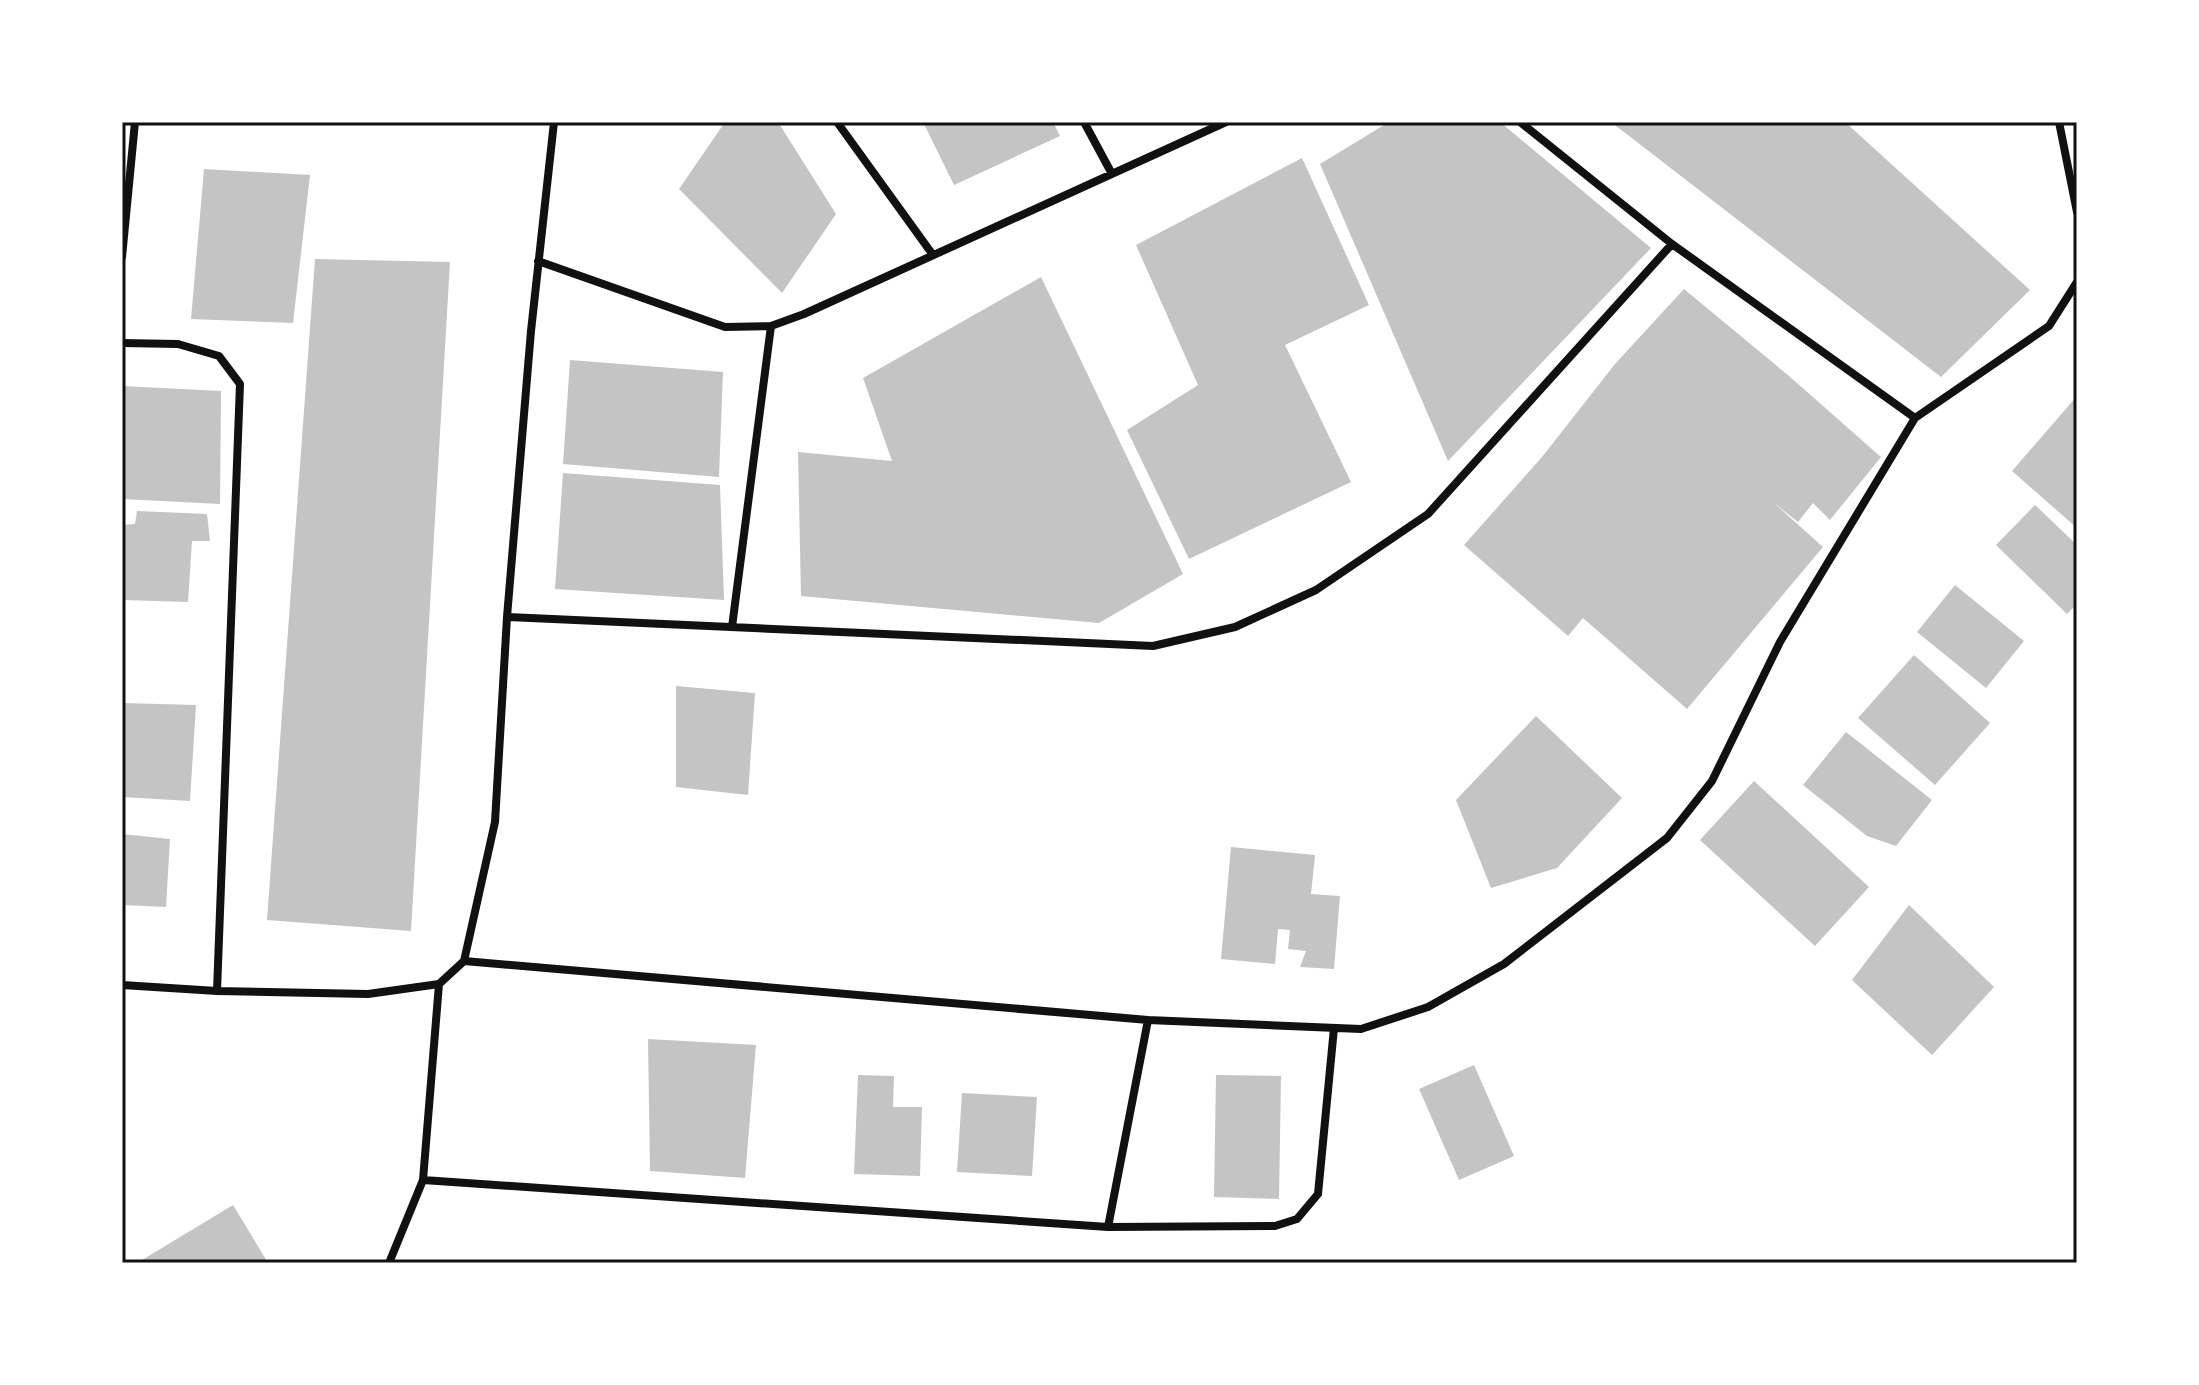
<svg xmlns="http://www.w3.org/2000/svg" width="2199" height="1385" viewBox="0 0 2199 1385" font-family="Georgia,serif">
	<rect width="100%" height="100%" fill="#fff"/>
	<path fill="#c4c4c4" d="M725,122H778L836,214L782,293L679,189Z
		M923,122H1053L1060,136L954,185Z
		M1389,122H1500L1651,248L1448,461L1320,164Z
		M1611,122H1845L2030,290L1941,377Z
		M1302,158L1369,305L1285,345L1351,482L1189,559L1127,430L1198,385L1136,245Z
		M204,169L310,175L293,323L191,319Z
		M315,259L450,262L411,931L267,920Z
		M1041,277L1183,574L1099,623L801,596L798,452L892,461L863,378Z
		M1684,289L1789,376L1881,457L1830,520L1813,503L1798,522L1773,502L1823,547L1687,709L1583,618L1568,636L1464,545L1542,457L1615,364Z
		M570,360L723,372L719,477L563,464Z
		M122,386L221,391L220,504L122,499Z
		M2077,396V528L2012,471Z
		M563,473L720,485L724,600L555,589Z
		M2035,505L2077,545V604L2067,614L1996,545Z
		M137,511L207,514L210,541H192L188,602L122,600V525L135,524Z
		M1955,585L2024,641L1986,688L1917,632Z
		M1914,655L1990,723L1935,785L1858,718Z
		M676,686L755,693L748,795L676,787Z
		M122,703L196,705L190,801L122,797Z
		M1536,716L1622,798L1557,868L1491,888L1456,800Z
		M1846,732L1932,800L1896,846L1867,836L1803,785Z
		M1754,781L1869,887L1815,946L1700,840Z
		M122,834L170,839L166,907L122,905Z
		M1231,847L1315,855L1311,894L1340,896L1334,969L1300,967L1306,951L1288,949L1290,930L1278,929L1275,964L1221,959Z
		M1909,905L1994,987L1932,1055L1852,980Z
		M648,1039L756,1045L745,1178L650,1171Z
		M1474,1065L1514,1156L1459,1180L1419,1089Z
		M858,1075L894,1076L893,1107H922L920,1176L854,1174Z
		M1216,1075L1281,1076L1279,1199L1214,1197Z
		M962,1093L1037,1097L1032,1176L957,1172Z
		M233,1205L268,1263H137Z"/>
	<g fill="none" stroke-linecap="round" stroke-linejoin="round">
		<path stroke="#111" stroke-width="8" d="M837,122L933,255
			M1084,122L1112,174
			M1520,122L1672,244L1915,418
			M2059,122L2077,212
			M122,257L135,122
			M538,261L725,327L771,326L804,314L1226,122
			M122,343L178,344L219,356L240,384L217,991
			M507,617L1153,646L1235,627L1316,590L1428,514L1672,244
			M732,627L771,326
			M464,961L1148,1020L1361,1029L1428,1007L1504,964L1667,838L1712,781L1780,642L1915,418L2049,326L2077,282
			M122,985L217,991L368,994L439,984L464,961L495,822L507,617L531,331L554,122
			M423,1180L1108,1227L1275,1226L1297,1219L1318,1194L1334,1028
			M1108,1227L1148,1020
			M389,1263L423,1180L439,984"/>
	</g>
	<rect width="2199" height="1385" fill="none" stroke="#ffffff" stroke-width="248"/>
	<rect x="124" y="124" width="1951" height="1137" fill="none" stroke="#111" stroke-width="3"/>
</svg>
